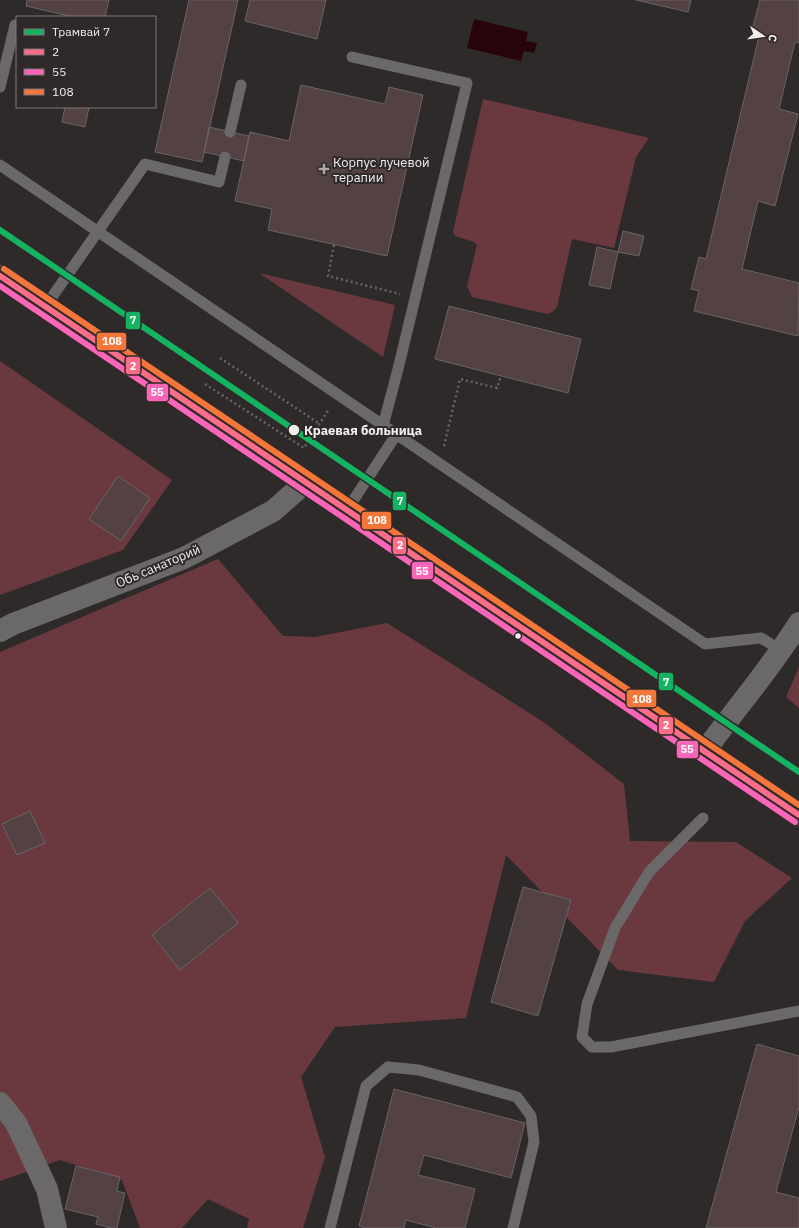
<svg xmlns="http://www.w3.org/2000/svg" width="799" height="1228" viewBox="0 0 799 1228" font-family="'IBM Plex Sans',sans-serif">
	<rect width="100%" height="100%" fill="#2f2a2a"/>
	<path fill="#6a393f" d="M483,99L649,138L636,157L614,248L572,239L557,307L552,312L547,314L472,297L467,286L477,245L474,242L455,236L453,232Z
		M259,273L395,305L383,357Z
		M0,361L172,480L123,550L0,595Z
		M218,559L283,636L315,637L387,623L545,723L624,784L630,841L736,842L792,878L745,921L714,982L618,970L506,855L466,1018L335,1027L301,1077L325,1157L303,1228H247L249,1219L208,1199L182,1228H140L122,1180L60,1160L0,1181V652Z
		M799,667V708L786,697Z"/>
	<path fill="#27040a" d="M474,19L528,32L526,41L537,43L534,53L524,51L521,61L467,48Z"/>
	<path fill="#534143" stroke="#696565" d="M27,0H109L105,17H73L26,6Z
		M189,0H238L202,162L155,152Z
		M250,0H326L317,39L245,21Z
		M636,0H691L688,12Z
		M760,0H799V43L795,42L779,109L798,114L775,206L758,201L742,269L799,283L798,336L694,311L699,291L691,289L699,257L706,259L760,32L752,30Z
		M301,85L385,104L389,87L423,95L387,256L268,230L272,209L235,201L250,132L289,141Z
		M65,107H89L85,127L62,122Z
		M209,127L249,136L244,161L204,152Z
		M623,231L644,236L639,256L618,252Z
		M597,247L618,252L610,289L589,285Z
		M449,306L581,339L568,393L435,359Z
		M118,476L150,498L121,541L89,519Z
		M30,811L45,843L17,855L2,824Z
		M523,887L571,900L538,1016L491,1002Z
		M210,888L238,923L180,970L152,935Z
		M757,1044L799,1056V1107L776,1192L799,1198V1228H706Z
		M394,1089L525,1123L511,1178L424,1155L418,1175L475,1189L465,1228H436L406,1220L404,1228H365L359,1226Z
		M76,1166L120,1177L117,1191L125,1193L117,1228H111L96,1224L98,1217L65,1209Z"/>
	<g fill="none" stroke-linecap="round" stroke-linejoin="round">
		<path stroke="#666464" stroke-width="2.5" stroke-dasharray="2 3" stroke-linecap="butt" d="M334,245L328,276L400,294
			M220,358L320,424
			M205,384L304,448L329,409
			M444,446L460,379L497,388L501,376"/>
		<path stroke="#6a6868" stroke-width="11" d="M352,57L467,83L398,369L383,426
			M0,87L15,25
			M230,132L241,85
			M0,165L705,644L761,638L782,651
			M45,307L145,164L219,182L225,157
			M347,510L396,435
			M703,818L649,872L615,928L587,1004L582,1037L592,1047H611L799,1011
			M330,1228L366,1086L388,1067L419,1070L517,1097L531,1116L534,1142L513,1228"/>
		<path stroke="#6a6868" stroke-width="22" d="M0,631L13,624L184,558L273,511L306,482
			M705,751C736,708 771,668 799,623
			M0,1103L16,1123L47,1189L56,1228"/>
		<path stroke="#6a6868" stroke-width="22" d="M0,276L799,815"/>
		<defs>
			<path id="bus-1" d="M0,276L799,815"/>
			<path id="bus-2" d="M0,286L795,822"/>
			<path id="bus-3" d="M4,269L799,805"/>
		</defs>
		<use href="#bus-1" stroke="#302929" stroke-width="9"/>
		<use href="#bus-2" stroke="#302929" stroke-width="9"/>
		<use href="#bus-3" stroke="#302929" stroke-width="9"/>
		<use href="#bus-1" stroke="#fb6d88" stroke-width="6"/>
		<use href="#bus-2" stroke="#fa66b7" stroke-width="6"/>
		<use href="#bus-3" stroke="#f5763a" stroke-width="6"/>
		<defs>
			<path id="tram-1" d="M0,230L799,772"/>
		</defs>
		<use href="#tram-1" stroke="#302929" stroke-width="9"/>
		<use href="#tram-1" stroke="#13b361" stroke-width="6"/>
	</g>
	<path fill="#aea9a9" stroke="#302929" stroke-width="1.5" d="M322 163h4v4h4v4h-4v4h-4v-4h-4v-4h4z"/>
	<g fill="#f3eeee" stroke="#302929" stroke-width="1.5">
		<circle cx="294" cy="430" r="6"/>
		<circle cx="518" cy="636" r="3.5"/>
	</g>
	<g text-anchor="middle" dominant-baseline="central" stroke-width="4" stroke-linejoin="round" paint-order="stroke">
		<g font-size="13" fill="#f3eeee" stroke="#302929" text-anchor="start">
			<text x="333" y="162">Корпус лучевой<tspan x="333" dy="15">терапии</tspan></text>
		</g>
		<g font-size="13" font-weight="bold" fill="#f3eeee" stroke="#302929" text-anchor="start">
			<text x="304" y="430">Краевая больница</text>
		</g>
		<g font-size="13" fill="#f3eeee" stroke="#302929">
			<text transform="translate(158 566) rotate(-23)">Обь санаторий</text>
		</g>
	</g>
	<g stroke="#302929" stroke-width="1.5">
		<rect x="125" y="311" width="16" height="19" rx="4" fill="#13b361"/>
		<rect x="96" y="332" width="31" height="19" rx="4" fill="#f5763a"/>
		<rect x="125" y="356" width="16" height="19" rx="4" fill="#fb6d88"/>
		<rect x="146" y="383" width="23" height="19" rx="4" fill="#fa66b7"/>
		<rect x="392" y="491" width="15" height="20" rx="4" fill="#13b361"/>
		<rect x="361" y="511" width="31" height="19" rx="4" fill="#f5763a"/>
		<rect x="392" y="536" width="15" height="19" rx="4" fill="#fb6d88"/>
		<rect x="411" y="561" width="23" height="19" rx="4" fill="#fa66b7"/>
		<rect x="658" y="672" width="16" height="19" rx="4" fill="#13b361"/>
		<rect x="626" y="689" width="31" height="19" rx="4" fill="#f5763a"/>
		<rect x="658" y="716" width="16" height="19" rx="4" fill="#fb6d88"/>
		<rect x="676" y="740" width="23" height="19" rx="4" fill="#fa66b7"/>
	</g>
	<g font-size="11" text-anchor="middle" font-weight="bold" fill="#fff">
		<text x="133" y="324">7</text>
		<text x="112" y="345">108</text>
		<text x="133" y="370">2</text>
		<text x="157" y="396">55</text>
		<text x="400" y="505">7</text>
		<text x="377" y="524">108</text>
		<text x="400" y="549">2</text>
		<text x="422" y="575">55</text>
		<text x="666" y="686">7</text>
		<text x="642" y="703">108</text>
		<text x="666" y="729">2</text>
		<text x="687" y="753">55</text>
	</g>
	<rect x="16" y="16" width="140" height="92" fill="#302929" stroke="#7e7878"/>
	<rect x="24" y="29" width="20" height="6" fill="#13b361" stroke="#7e7878"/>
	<text x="52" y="36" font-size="12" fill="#f3eeee">Трамвай 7</text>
	<rect x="24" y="49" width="20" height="6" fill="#fb6d88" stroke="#7e7878"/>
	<text x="52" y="56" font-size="12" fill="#f3eeee">2</text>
	<rect x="24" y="69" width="20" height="6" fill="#fa66b7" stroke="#7e7878"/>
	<text x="52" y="76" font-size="12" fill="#f3eeee">55</text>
	<rect x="24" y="89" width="20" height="6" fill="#f5763a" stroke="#7e7878"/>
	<text x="52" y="96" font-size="12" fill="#f3eeee">108</text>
	<g transform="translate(763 36) rotate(103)" stroke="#302929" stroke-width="3" paint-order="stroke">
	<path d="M0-3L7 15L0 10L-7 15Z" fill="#f3eeee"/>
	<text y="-6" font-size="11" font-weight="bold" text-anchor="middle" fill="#f3eeee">С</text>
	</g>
</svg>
